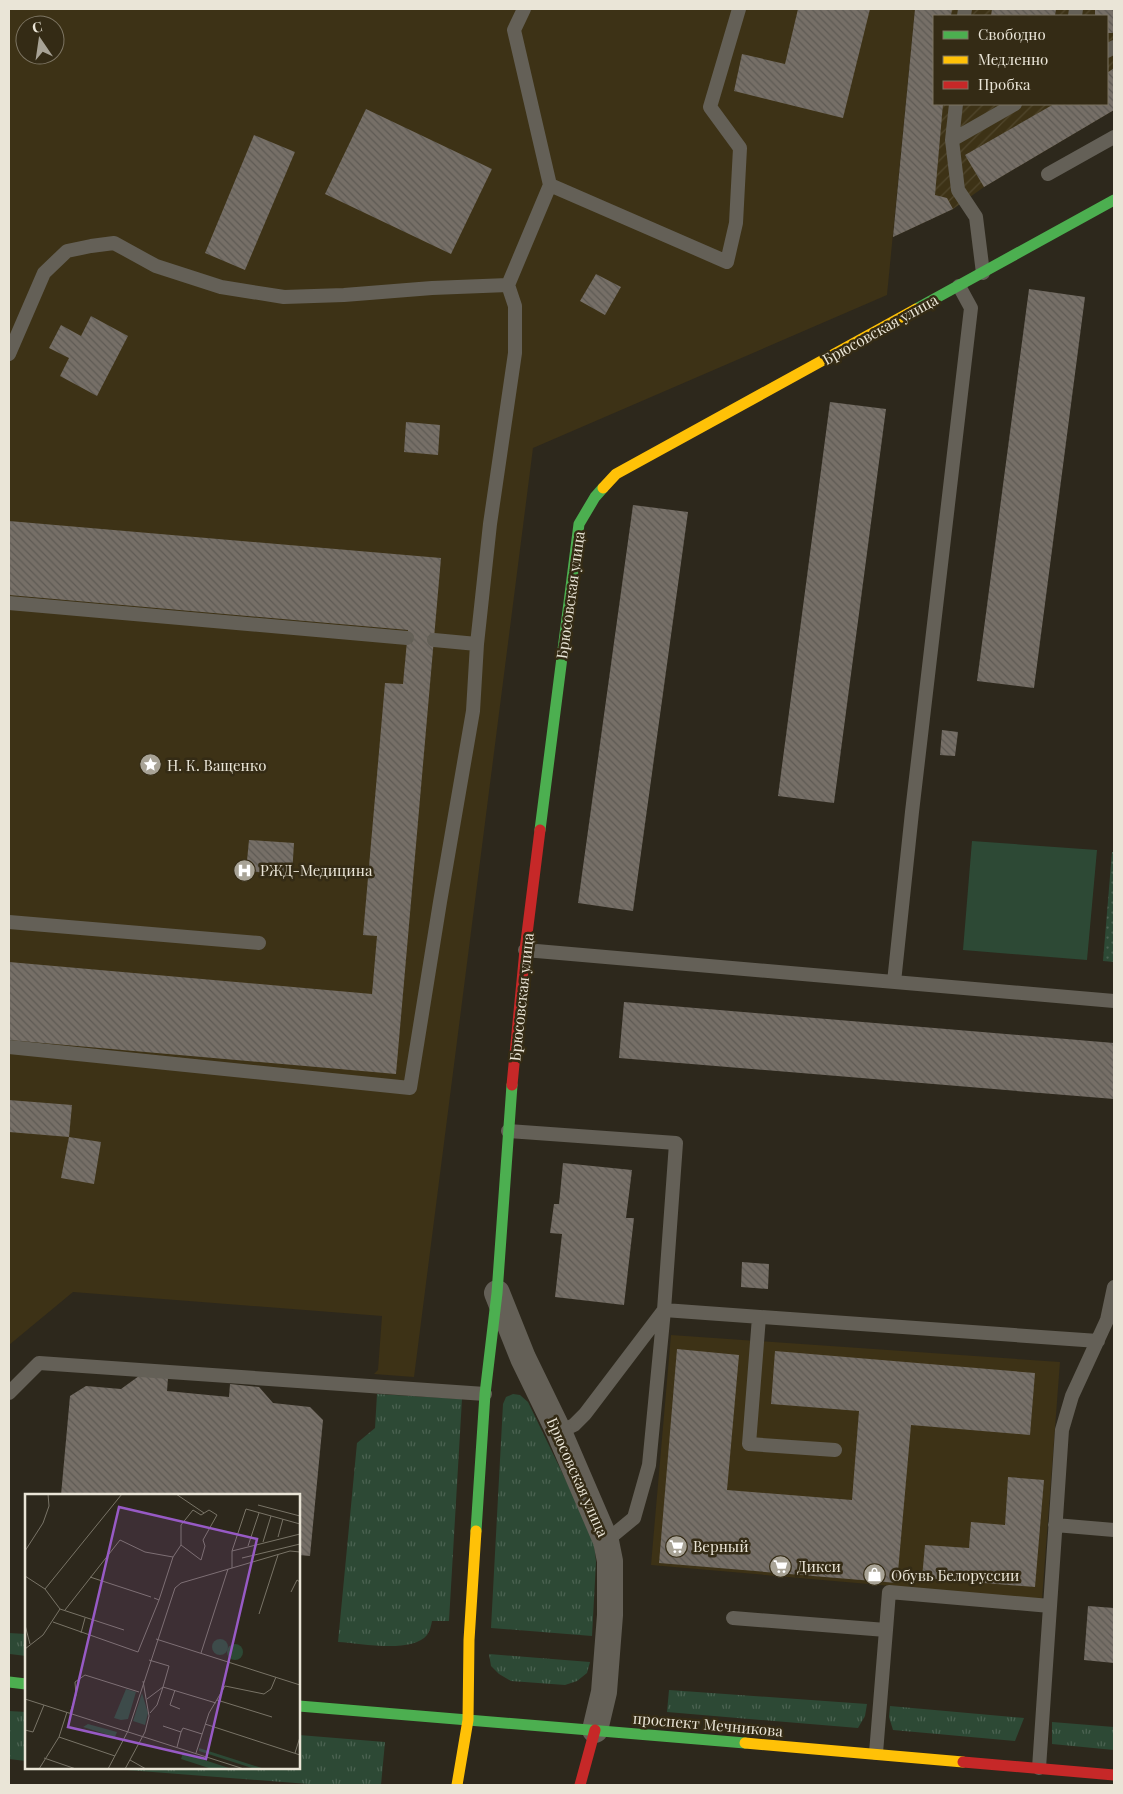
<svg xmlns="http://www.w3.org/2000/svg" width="1123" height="1794" viewBox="0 0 1123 1794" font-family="'Playfair Display',serif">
	<defs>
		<pattern id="industrial-furrows" width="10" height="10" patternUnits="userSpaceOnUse" patternTransform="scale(1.25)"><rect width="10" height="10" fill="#3d3216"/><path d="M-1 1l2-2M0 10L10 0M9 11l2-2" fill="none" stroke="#50462c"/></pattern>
		<pattern id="grass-tufts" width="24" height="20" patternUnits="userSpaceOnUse" patternTransform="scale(1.25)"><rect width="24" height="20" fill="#2d4935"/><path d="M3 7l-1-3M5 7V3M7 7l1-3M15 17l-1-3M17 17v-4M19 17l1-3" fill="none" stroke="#4c6352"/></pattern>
		<pattern id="park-dots" width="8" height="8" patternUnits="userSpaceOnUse" patternTransform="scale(1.25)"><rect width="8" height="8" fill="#2d4935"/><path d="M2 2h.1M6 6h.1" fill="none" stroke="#4c6352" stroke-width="1.8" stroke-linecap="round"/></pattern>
		<pattern id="building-back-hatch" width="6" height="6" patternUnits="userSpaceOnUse" patternTransform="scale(1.25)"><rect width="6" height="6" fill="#766f67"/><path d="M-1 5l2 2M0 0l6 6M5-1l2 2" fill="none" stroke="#5e5a54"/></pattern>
	</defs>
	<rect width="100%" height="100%" fill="#2d281c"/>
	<path fill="#3d3216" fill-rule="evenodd" d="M9,9H915L887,295L533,448L414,1377L374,1374L378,1370L382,1316L73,1292L9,1345ZM25,25H55V55H25Z
		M671,1335L1060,1362L1042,1599L651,1565Z"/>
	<path fill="url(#industrial-furrows)" fill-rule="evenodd" d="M915,9H1114V110L984,187L953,209L893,237ZM934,16H1107V104H934Z"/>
	<path fill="url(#grass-tufts)" d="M377,1394L462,1399L449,1621H432C431,1626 430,1631 427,1635C412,1654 359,1643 338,1642L357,1443L375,1428Z
		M513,1394L520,1395L528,1402L586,1522L594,1542L596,1562L592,1636L491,1628L503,1404L506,1397Z
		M9,1633L26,1634V1656L10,1654Z
		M489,1654L590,1662L587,1673L577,1681L565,1685L511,1681L499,1674L491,1666Z
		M669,1690L867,1704L865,1716L858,1728L667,1712Z
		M890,1706L1024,1718L1015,1741L893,1730L889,1717Z
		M9,1711L26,1712V1761L9,1759Z
		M1052,1722L1114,1727V1750L1052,1744Z
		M299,1735L385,1742L381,1785H321L114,1769L116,1768H299Z"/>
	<path fill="url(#park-dots)" d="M1112,852H1114V962L1103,961Z"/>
	<path fill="#2d4935" d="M972,841L1097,850L1087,960L963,950Z"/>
	<path fill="url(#building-back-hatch)" d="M798,9H870L843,118L734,91L742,54L785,64Z
		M915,9H952L951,16H934V104H943L935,195L947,198L953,209L893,237Z
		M992,9H1056L1055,16H991Z
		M1095,9H1114V33H1107V16H1095Z
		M1114,68V110L984,187L965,155L1054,104H1107V73Z
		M366,109L492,169L451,254L325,194Z
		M254,135L295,152L245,270L205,253Z
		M596,274L621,287L605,315L580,301Z
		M1029,289L1085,297L1034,688L977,681Z
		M91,316L128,336L97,396L60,376L69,358L49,348L61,325L81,336Z
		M830,402L886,409L834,803L778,796Z
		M406,422L440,425L438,455L404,452Z
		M633,505L688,512L633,911L578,903Z
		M9,521L441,558L396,1074L9,1040V962L372,994L377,936L363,935L385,683L403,684L408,630L9,595Z
		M942,730L958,732L955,756L940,755Z
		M249,840L294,843L292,875L246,871Z
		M624,1002L1114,1043V1099L619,1058Z
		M9,1100L72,1105L69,1137L9,1132Z
		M69,1137L101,1142L94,1184L61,1178Z
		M563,1163L632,1170L626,1218H634L624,1305L555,1297L562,1234L550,1233L554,1204H559Z
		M742,1262L769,1264L768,1289L741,1287Z
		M677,1349L739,1355L727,1490L852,1500L859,1411L771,1404L775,1351L1035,1373L1030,1435L911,1425L897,1583L659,1563Z
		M139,1376L168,1378L167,1391L229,1397L230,1384L259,1387L273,1403L310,1407L323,1420L310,1556L299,1555V1495H61L70,1396L86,1386L121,1389Z
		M1008,1477L1044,1480L1035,1587L922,1578L925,1545L969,1548L971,1522L1005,1525Z
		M1088,1606L1114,1608V1663L1084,1660Z"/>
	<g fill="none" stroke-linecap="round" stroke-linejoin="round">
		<path stroke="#646057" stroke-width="14" d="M524,9L514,30L550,185
			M964,16L965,9
			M1075,16L1076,9
			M1107,51L1114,47
			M956,104L952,140L958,190L976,217L983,273
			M952,140L1015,104
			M1048,174L1114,137
			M508,285L550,185L727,262L736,223L740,148L710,107L739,9
			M9,354L44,273L67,251L91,246L114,243L156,266L221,287L284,297L344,295L432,288L508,285L515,306V353L490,524L477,644L434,640
			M9,603L407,638
			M9,922L259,943
			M525,950L1114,1001
			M894,982L912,812L971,308L959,286
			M9,1047L410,1088L440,902L473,711L477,644
			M508,1131L676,1143L664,1310L1098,1341
			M759,1317L749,1444L835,1450
			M9,1393L39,1363L485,1394
			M559,1432L574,1425L585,1414L664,1310L649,1465L634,1518L606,1541
			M1055,1525L1114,1530
			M733,1618L886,1630L876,1753
			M886,1630L889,1592L1050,1606
			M1039,1768L1062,1430L1072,1396L1107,1320L1114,1287"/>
		<path stroke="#646057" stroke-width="26" d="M497,1293L523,1358L559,1432L606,1541L610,1561V1615L604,1692L595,1730"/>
		<path stroke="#4caf50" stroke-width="11" d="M916,309L1114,200
			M540,830L579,524L595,497L603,488
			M476,1531L485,1394L497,1293L512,1085
			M9,1682L26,1684
			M299,1706L745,1743"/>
		<path stroke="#ffc107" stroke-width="11" d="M603,488L616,474L916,309
			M745,1743L963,1762
			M457,1785L468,1720L469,1640L476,1531"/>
		<path stroke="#c62828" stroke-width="11" d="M512,1085L525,950L540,830
			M963,1762L1114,1775
			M580,1785L595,1730"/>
	</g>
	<defs>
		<symbol id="sight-disc" viewBox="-11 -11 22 22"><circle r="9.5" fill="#a8a396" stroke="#342b15"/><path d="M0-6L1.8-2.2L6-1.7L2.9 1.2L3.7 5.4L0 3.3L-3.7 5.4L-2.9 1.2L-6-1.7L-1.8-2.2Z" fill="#fff"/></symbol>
		<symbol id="hospital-disc" viewBox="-11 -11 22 22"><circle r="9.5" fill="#a8a396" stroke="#342b15"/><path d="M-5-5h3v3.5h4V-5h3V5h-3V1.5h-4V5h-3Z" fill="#fff"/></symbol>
		<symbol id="supermarket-disc" viewBox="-11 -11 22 22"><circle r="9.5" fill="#a8a396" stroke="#342b15"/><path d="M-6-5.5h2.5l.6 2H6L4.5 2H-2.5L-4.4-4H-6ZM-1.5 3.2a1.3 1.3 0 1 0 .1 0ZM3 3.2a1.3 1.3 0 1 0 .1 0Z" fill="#fff"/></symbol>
		<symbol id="shop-disc" viewBox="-11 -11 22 22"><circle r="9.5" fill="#a8a396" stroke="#342b15"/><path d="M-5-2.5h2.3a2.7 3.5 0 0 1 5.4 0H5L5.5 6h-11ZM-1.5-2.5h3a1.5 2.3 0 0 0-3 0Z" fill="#fff"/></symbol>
	</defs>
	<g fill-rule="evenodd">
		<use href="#sight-disc" x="138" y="752" width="25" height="25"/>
		<use href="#hospital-disc" x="232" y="858" width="25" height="25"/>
		<use href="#supermarket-disc" x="664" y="1534" width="25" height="25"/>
		<use href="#supermarket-disc" x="768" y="1554" width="25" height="25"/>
		<use href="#shop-disc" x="862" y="1562" width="25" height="25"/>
	</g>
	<g text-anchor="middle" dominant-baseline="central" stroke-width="5" stroke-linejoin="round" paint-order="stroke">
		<g font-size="15" fill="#eae5d7" stroke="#342b15">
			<text transform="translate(880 329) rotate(-29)">Брюсовская улица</text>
			<text transform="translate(570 595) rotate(-82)">Брюсовская улица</text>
			<text transform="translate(521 997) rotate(-84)">Брюсовская улица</text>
			<text transform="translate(578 1477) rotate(66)">Брюсовская улица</text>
			<text transform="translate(708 1724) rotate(5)">проспект Мечникова</text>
		</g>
		<g font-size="15" fill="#eae5d7" stroke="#342b15" text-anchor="start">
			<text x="167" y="765">Н. К. Ващенко</text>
			<text x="260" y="870">РЖД-Медицина</text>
			<text x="693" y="1546">Верный</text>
			<text x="797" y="1566">Дикси</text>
			<text x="891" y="1575">Обувь Белоруссии</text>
		</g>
	</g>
	<g transform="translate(25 1494)">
		<rect width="275" height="275" fill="#2d281c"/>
		<path d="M101,195L111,198L103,225L96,226L89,224ZM117,199L123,219L120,231L108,227ZM63,230L92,238L90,243L58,233ZM174,254L240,275H230L174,257ZM158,259L207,275H187L156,265Z" fill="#2d4935"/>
		<path d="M202 158a8 8 0 1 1 16 0a8 8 0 1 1-16 0Z" fill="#2d4935"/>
		<path d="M187 153a8 8 0 1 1 16 0a8 8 0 1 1-16 0Z" fill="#2d4935"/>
		<path fill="none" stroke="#797467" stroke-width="1" d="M151,0L179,19M233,11L275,22M253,43L258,25M238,48L246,22M223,52L234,19M0,57L18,29L24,12L23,0M207,57L275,40M148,63L156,51L176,66L180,52L178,46L192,21L184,16L176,21L168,16L156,31V51M217,64L275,50M207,74V57L221,15L275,30M0,82L20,95L35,115M65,83L126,103M20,95L97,0M266,98L272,86L275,88M40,116L95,46L120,58L148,63L134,106L129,104M234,120L253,61M28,128L113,158L134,106M0,131L5,150M56,139L60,124M131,145L275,191M0,155L18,141L35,115L99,136M176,159L203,75M124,166L144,172L138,193L191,209M150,196L145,211L155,215M0,205L219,275M122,205L138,193L132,211L125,219M192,206L247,223M45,219L51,201L50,188L60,181L114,198M180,230L275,261M138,232L156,238L152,253M0,236L8,238L19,211M156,238L158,234L177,240M34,243L90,262M171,259L184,219L200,192L239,200L246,195L251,183M270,259L275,243M19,264L51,275M105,266L121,275M14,275L34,243L42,218M83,275L103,237L150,94L156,89L265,57L275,58M100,275L120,238L124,222L118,187"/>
		<path fill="#975ac5" fill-opacity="0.15" stroke="#975ac5" stroke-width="2.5" d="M94,13L232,45L181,265L43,233Z"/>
		<rect width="275" height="275" fill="none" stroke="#eae5d7" stroke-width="2.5"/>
	</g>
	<rect width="1123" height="1794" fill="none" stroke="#eae5d7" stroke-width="20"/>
	<rect x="933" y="15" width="175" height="90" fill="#342b15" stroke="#7d7563"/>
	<rect x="943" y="31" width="25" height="8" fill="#4caf50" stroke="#7d7563"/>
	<text x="978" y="40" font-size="15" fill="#eae5d7">Свободно</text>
	<rect x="943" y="56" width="25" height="8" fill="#ffc107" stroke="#7d7563"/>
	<text x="978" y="65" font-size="15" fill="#eae5d7">Медленно</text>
	<rect x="943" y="81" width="25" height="8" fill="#c62828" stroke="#7d7563"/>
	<text x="978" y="90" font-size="15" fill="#eae5d7">Пробка</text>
	<g transform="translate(40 40) rotate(347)"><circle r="24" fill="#342b15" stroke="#7d7563"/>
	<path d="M0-4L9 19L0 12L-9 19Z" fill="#a8a396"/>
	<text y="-8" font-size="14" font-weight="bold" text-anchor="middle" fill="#eae5d7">С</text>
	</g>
</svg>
